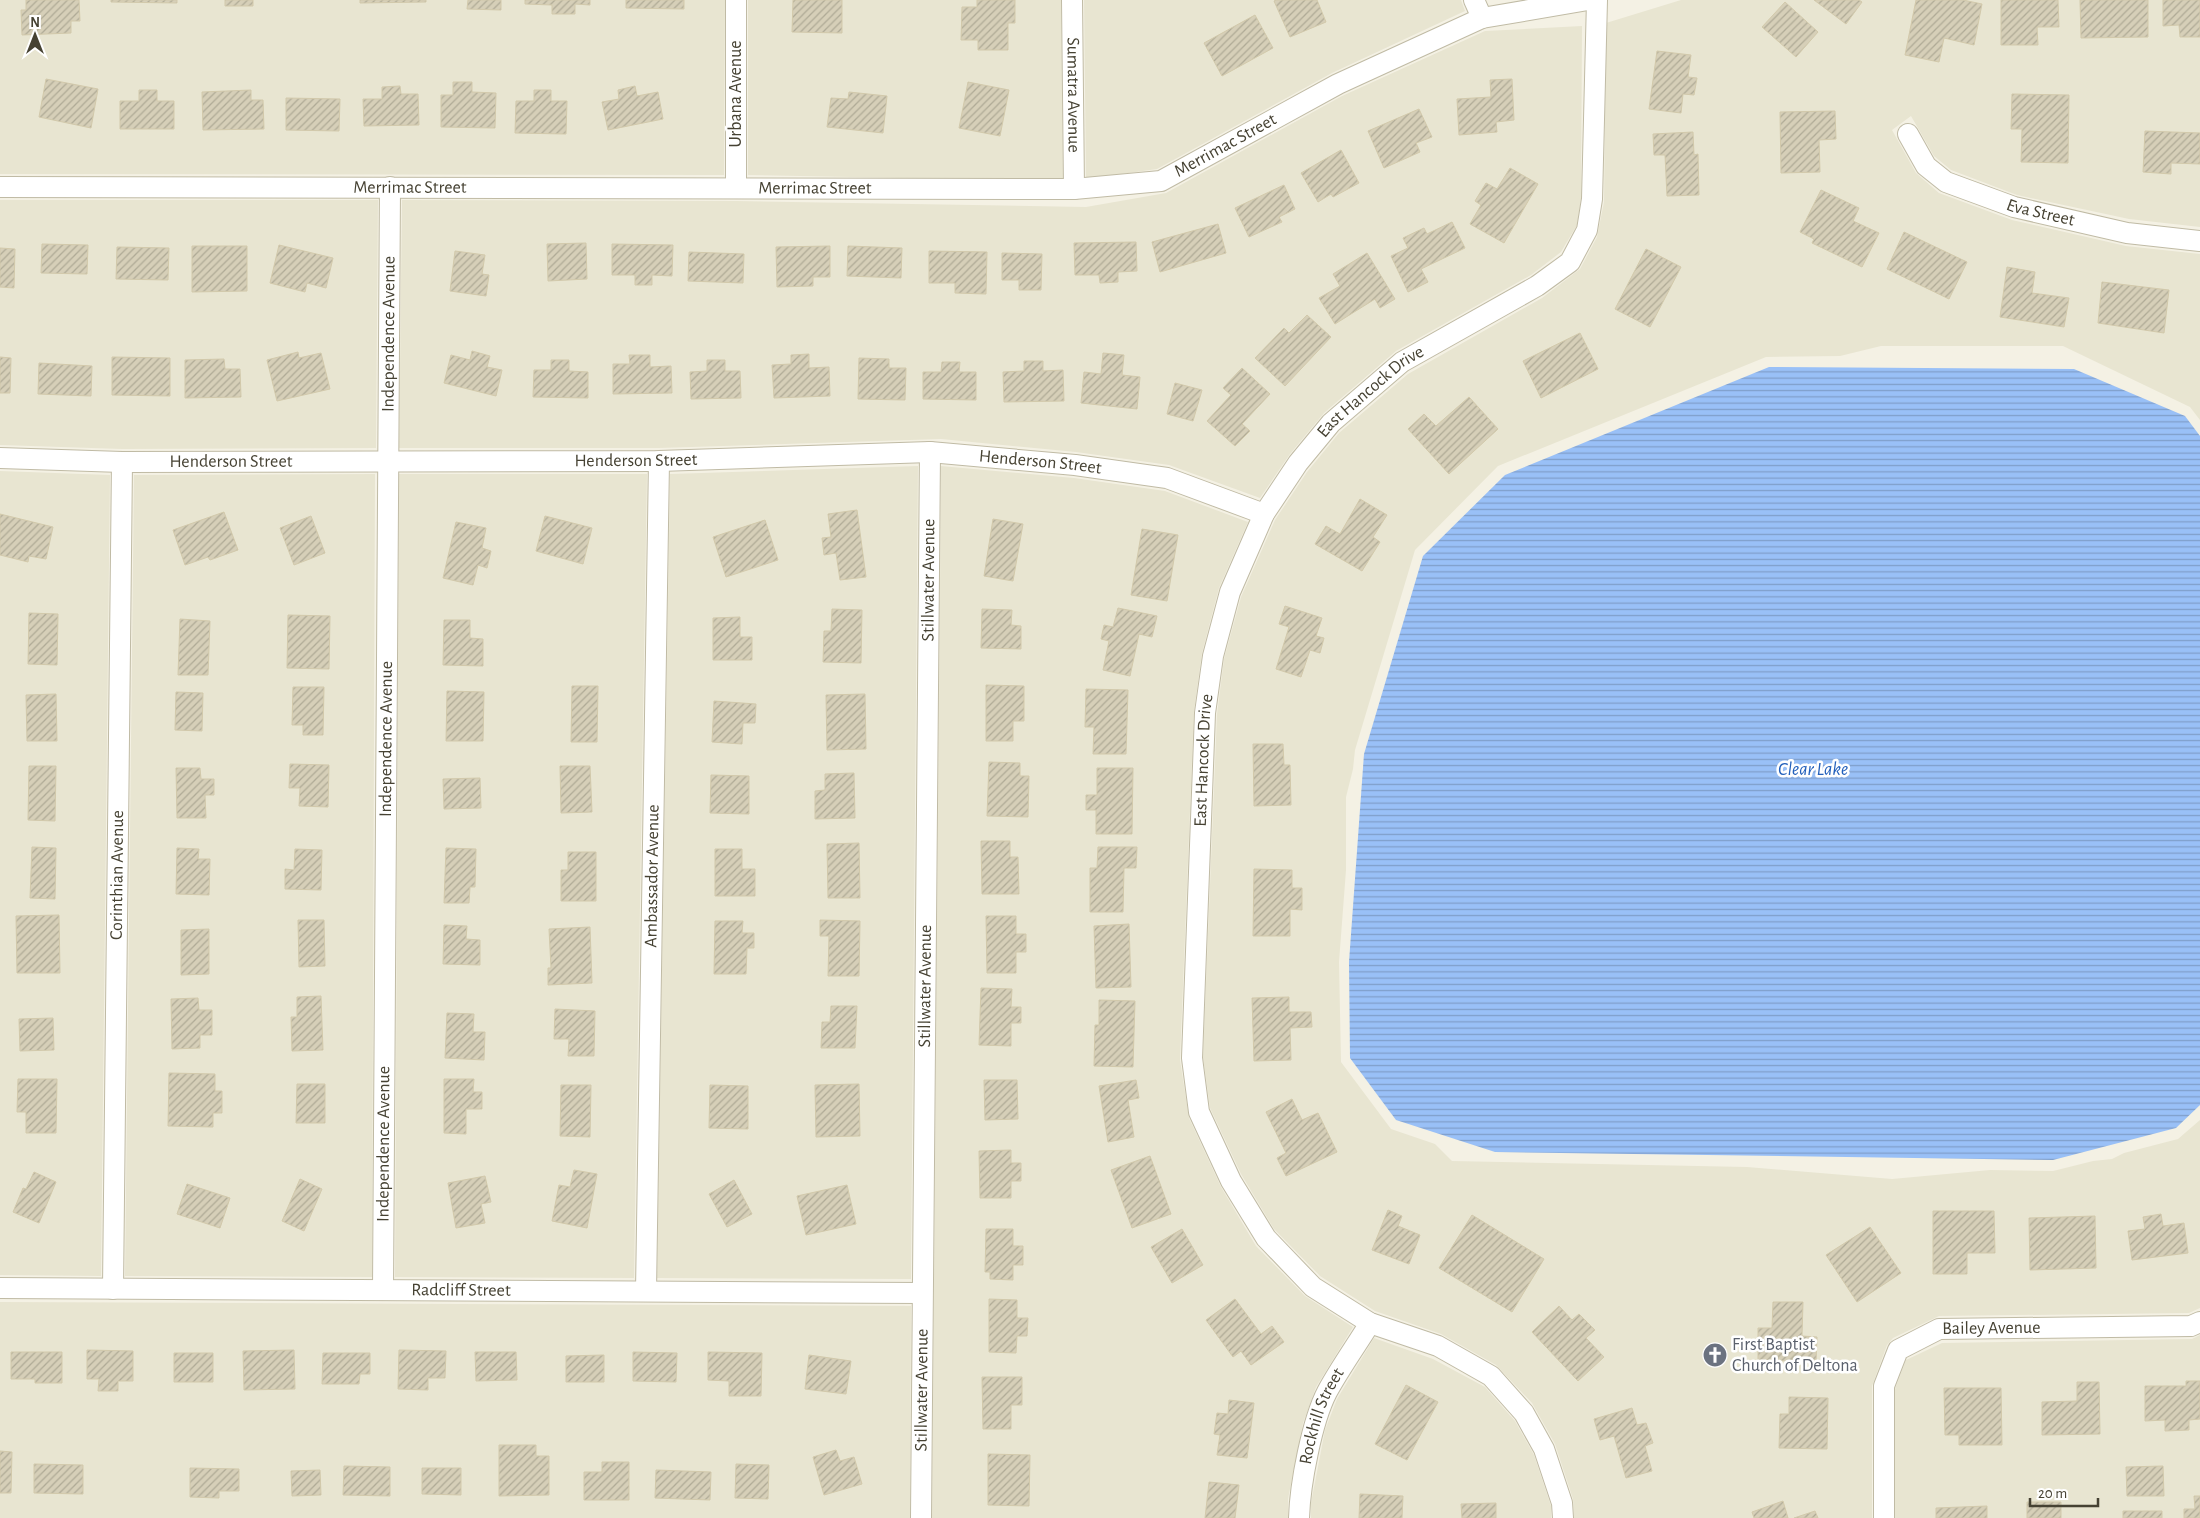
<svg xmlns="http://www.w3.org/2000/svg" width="2200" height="1518" viewBox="0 0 2200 1518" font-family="'Alegreya Sans',sans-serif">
	<defs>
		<pattern id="water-rules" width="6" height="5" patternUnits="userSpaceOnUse" patternTransform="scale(1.25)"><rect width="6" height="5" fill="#99c0f7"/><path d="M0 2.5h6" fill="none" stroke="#7f9ec9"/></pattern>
		<pattern id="building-hatch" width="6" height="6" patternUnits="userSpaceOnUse" patternTransform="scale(1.25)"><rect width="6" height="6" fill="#d6cfb8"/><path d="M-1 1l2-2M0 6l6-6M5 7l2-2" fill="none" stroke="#afaa96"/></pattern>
	</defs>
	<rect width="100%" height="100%" fill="#f4f1e4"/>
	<path fill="#e8e5d1" d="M0,0H725L724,175L0,174Z
		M748,0H1061L1063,181L748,175Z
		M1084,0H1461L1465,11L1332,73L1157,169L1086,179Z
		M1681,0H2200V227L2129,219L2017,195L1951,170L1934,156L1911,116L1892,130L1916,173L1939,193L2012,220L2126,246L2200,254V420L2190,407L2063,346H1881L1840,356L1766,357L1498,466L1415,550L1355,750L1353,769L1346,797V870L1339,962L1341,1062L1391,1129L1435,1144L1452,1161L1747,1167L1892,1179L1990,1170L2053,1171L2093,1161L2112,1159L2124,1153L2178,1139L2200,1120V1308L2189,1313L1939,1316L1893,1338L1887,1345L1872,1386V1518H1574L1573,1499L1555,1444L1532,1403L1496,1365L1441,1334L1375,1311L1320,1276L1274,1229L1241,1174L1210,1108L1203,1057L1217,714L1224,659L1241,597L1275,520L1307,472L1339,433L1408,374L1542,298L1580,269L1597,237L1604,202L1606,23Z
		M1582,26L1581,198L1577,225L1561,252L1531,275L1396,351L1324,413L1290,454L1260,498L1169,465L1076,452L941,439L659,448H399L402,200L736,201L1086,207L1166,193L1342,96L1485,31Z
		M0,200H378L376,448L122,449L0,445Z
		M918,466L911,1279L657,1278L670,474Z
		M941,466L1074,478L1165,491L1248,522L1219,588L1202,653L1194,711L1180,1060L1189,1118L1221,1187L1256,1246L1305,1296L1353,1327L1316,1387L1303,1423L1288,1499V1518H932Z
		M0,471L110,475L101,1276L0,1275Z
		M375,474L372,1277L125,1276L134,475Z
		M399,474H647L634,1278L395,1277Z
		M0,1302L911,1306L910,1518H0Z
		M2200,1335V1518H1895V1389L1906,1360L1942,1343L2192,1339Z
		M1374,1338L1433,1359L1485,1387L1515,1421L1534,1455L1551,1506V1518H1311V1503L1325,1430L1337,1399Z"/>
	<path fill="url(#water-rules)" d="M1769,367L2074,369L2185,416L2200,436V1105L2176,1128L2053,1160L1495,1152L1396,1120L1350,1058L1349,962L1364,754L1423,556L1505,475Z"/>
	<path fill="url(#building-hatch)" stroke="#d2c9ab" d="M26,0H79L80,21H71V33L22,35L21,10H26Z
		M111,0H177V3L111,2Z
		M225,0H253V6H225Z
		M360,0H426V2L360,3Z
		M468,0H501V10L467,9Z
		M525,0H590V5L575,4V14H552V5L525,4Z
		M626,0H684V9L626,8Z
		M793,0H842V33L792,32Z
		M977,0H1015V23H1008V50H978V40H961L962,7H977Z
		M1276,0H1317L1326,22L1290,37L1274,1Z
		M1814,0H1859L1862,2L1846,24Z
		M1916,0H1963L1982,4L1974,45L1944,38L1939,62L1905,55Z
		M2001,0H2058L2059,27H2037L2038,45H2001Z
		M2080,0H2148V37L2081,38Z
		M2163,0H2200V37H2180L2179,25L2163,26Z
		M1785,2L1818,32L1796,57L1762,27Z
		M1255,15L1273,48L1222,76L1204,43Z
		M1657,51L1691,55L1688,77L1697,78L1694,95L1683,94L1681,113L1649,109Z
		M46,79L98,89L91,128L39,117Z
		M1512,79L1514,120L1496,122L1497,132L1459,135L1457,99L1491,97L1490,80Z
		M453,82H472V92L496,93L495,128L441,127V95H453Z
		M968,82L1009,90L1000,136L959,128Z
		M400,86L401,94H418L419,125L364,126L363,99H382V87Z
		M635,86L637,96L658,92L663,119L608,130L602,102L619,99L618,90Z
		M139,90H157V101H174V129H120V101H139Z
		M251,90V100H263L264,129L203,130L202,92Z
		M534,90H551V101H567L566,134L515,133L516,101H534Z
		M849,92L887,96L883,133L827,127L831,98L848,99Z
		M2012,94L2069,95L2068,163L2021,162L2022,129H2011Z
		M286,98L340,99L339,131L286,130Z
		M1419,109L1432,137L1416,143L1420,152L1384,168L1368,131Z
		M1835,111L1836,139L1819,140L1820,172L1781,173L1780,112Z
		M2145,131L2200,133V164L2171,163V174L2143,172Z
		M1693,132L1694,155L1698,154L1699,195L1667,196L1665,155H1654L1653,134Z
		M1341,150L1359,183L1333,197L1331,194L1318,202L1301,173Z
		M1510,168L1538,184L1504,243L1470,224L1481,205L1475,201L1486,183L1497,189Z
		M1284,185L1295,209L1279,217L1282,222L1249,237L1235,208Z
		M1821,190L1859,208L1853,221L1879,233L1862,267L1812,243L1814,239L1800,232Z
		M1452,222L1465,248L1421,269L1428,282L1408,292L1391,256L1408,248L1403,238L1424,228L1427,234Z
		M1218,224L1226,253L1160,272L1152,242Z
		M1904,232L1967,262L1949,299L1887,269Z
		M1136,242L1137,271L1118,272V282L1100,283L1099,275H1075L1074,243Z
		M586,243L587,279L548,281L547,244Z
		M42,244L88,245L87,274L41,273Z
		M612,244L673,245L672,276L652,275V285H635V275H612Z
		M279,245L333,258L326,288L307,283L305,292L270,283Z
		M192,246H247V291L192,292Z
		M830,246V277H813V286L777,287L776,247Z
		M848,246L902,248L901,278L847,276Z
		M117,247L169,248L168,280L116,279Z
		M0,248L15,249L14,288L0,287Z
		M1646,249L1681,267L1650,327L1615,309Z
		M455,251L485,255L482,274L489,275L486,296L450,291Z
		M929,251L987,252L986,294L955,293V283H929Z
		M689,252L744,254L743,283L688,281Z
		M1002,253L1042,254L1041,290H1019V280H1002Z
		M1367,253L1395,299L1380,308L1375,299L1335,324L1319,298L1340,286L1333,274Z
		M2007,267L2035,272L2032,293L2069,298L2064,327L2000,317Z
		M2102,282L2169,290L2164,333L2098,323Z
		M1307,315L1331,337L1285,386L1255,358L1284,328L1289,333Z
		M1580,333L1598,369L1541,398L1523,361Z
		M472,351L490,356L487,367L502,370L496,396L444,383L451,355L470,360Z
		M298,352L299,358L321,353L330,389L277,401L267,360Z
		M1103,353L1124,355L1122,375L1140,377L1137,409L1081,403L1084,372L1101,374Z
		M809,354V368L829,367L830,396L774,398L772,365L791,364V355Z
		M629,355H650V367L671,366L672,393L613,394V364H630Z
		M0,357L11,358L10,393H0Z
		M112,357L170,358V396L112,395Z
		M859,358L889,359V368H906L905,400L858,399Z
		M224,359L225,369H240L241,397L185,398V360Z
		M551,360H569V371L588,372V398L533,397L534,370H551Z
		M707,360H725V371H740L741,398L691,399L690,372L707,371Z
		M1024,361H1043V371L1063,370L1064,401L1004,402L1003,372L1024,371Z
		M942,362H960L959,372H976V400L923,399V372H941Z
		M39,363L92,366L91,396L38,394Z
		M1242,368L1270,394L1242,424L1250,431L1235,446L1207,421L1231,395L1223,388Z
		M1175,383L1202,390L1193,421L1167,414Z
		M1469,397L1498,429L1449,474L1408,429L1424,414L1436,426Z
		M1360,499L1387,515L1373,537L1380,542L1362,571L1315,544L1326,526L1340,534Z
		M857,510L866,577L840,580L836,553L824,555L822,538L831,537L828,514Z
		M224,512L238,550L210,560L208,557L185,565L173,530Z
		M0,514L53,527L46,559L29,556L28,562L0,555Z
		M311,516L325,553L294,565L280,528Z
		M545,516L592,528L583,564L536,551Z
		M993,519L1023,524L1013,581L984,576Z
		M765,520L778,560L726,577L713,537Z
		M456,522L486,528L482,548L491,551L487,568L478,565L473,585L443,578Z
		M1142,529L1178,535L1167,601L1131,595Z
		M1285,606L1322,618L1316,636L1324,638L1320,653L1310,650L1301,677L1276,669L1289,627L1279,624Z
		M1118,608L1157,616L1152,637L1139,634L1130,676L1103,670L1109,641L1101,639L1104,625L1113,627Z
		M832,609L862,610L861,663L823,662L824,631H831Z
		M982,609L1012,610L1011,625L1021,626V649L981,648Z
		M29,613L58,614L57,665L28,664Z
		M288,615L330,616L329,669L287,668Z
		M740,617V637H752V660H713V618Z
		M180,619L210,621L208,675H178Z
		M444,620H470V638L483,639V666L443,665Z
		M986,685L1024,686V721H1013V741H986Z
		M572,686H598L597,742H571Z
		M293,687H324L323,735H303V725H292Z
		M1086,689L1128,690L1126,754H1093L1094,727H1085Z
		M447,691L484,692L483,741H446Z
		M176,692L203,693L202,731L175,730Z
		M56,694L57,741H27L26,695Z
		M865,694L866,749L827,750L826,695Z
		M714,701L756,704L755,723H743L742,744L712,742Z
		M1253,744H1283L1284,765H1290L1291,805L1254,806Z
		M989,762L1020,763V776H1029L1028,817L987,816Z
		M290,764L329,765L328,807L299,806L300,788H289Z
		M29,766H56L55,821L28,820Z
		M560,766H590L592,812L561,813Z
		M176,768H200L201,779H214V795H205L206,818H177Z
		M1097,768H1133L1132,834H1096V810H1086V795H1097Z
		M854,773L855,818L815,819V791L825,790V774Z
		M711,775L749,776V814L710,813Z
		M480,778L481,808L444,809L443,779Z
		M981,841H1010V857H1018L1019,894H982Z
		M859,843L860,898H828L827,844Z
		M32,847L56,848L55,899L30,898Z
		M1098,847H1137L1136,868H1124L1123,912H1090V868H1097Z
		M177,848L199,849L198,859H210L209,895L176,894Z
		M446,848L476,849L475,887H470L469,903H444Z
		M295,849L322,850L321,890L285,889V869L294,870Z
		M715,849H742V869H755V896H715Z
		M568,852H596V901H561V870H568Z
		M1254,869L1292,870V888H1302V910L1290,909V936H1253Z
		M59,915L60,973H17L16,916Z
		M986,916H1016V934H1026V952H1016V973H987Z
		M298,920H324L325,966L299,967Z
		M820,920L860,921L859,976H828L829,936H820Z
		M715,921H743L742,933H754V948H747L746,974H714Z
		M1129,924L1131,987L1096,988L1094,926Z
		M444,925L467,926L466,939L480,940V965L443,964Z
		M590,927L592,983L548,985V968H551L549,929Z
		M209,929V974L181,975V930Z
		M981,988L1012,989L1011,1007H1021V1023H1011V1046L979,1045Z
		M321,996L323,1050L292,1051L291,1017H297V997Z
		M1289,997V1012H1311L1312,1027L1290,1028L1291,1060L1254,1061L1252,998Z
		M198,998L199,1010H212V1035H200V1048L172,1049L171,999Z
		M1099,1000L1135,1001L1133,1067L1094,1066L1095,1025H1099Z
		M831,1006H857L855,1048H821L822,1022H830Z
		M555,1009L595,1011L594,1056H568L569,1039H554Z
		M447,1013L474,1014L473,1032H485L484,1060L445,1058Z
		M53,1018L54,1050L20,1051L19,1019Z
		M169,1073L215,1074V1091H222V1113H213V1127L168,1126Z
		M18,1079H57L56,1133H26V1112H17Z
		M444,1079H474L473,1092H482V1109H466V1134L444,1133Z
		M984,1080H1017L1018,1119L985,1120Z
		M1136,1080L1139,1098L1128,1100L1134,1137L1108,1142L1099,1086Z
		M297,1084H325V1123H296Z
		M859,1084L860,1136L816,1137L815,1085Z
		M561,1085H591L590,1137L560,1136Z
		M710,1085L748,1086V1129L709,1128Z
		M1292,1099L1302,1120L1318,1113L1337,1152L1286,1176L1277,1158L1286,1153L1266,1112Z
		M1011,1150V1163H1021V1181H1011V1198H980L979,1151Z
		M1150,1156L1171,1214L1132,1228L1111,1170Z
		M574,1170L597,1174L587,1228L552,1221L559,1185L570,1187Z
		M34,1172L56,1182L39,1223L13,1212L23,1188L26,1189Z
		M485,1176L491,1202L481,1204L485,1223L456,1228L448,1183Z
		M300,1179L322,1189L304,1231L282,1221Z
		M734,1180L752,1214L727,1227L709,1194Z
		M187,1184L230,1198L220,1228L177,1214Z
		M847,1185L856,1224L806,1235L797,1196Z
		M1388,1210L1402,1216L1398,1226L1420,1235L1409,1264L1372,1250Z
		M1933,1211H1994L1995,1253H1967V1274H1933Z
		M2161,1214L2163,1226L2184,1223L2188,1253L2132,1260L2128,1231L2145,1229L2143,1217Z
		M1472,1215L1544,1259L1512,1312L1439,1268Z
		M2095,1216L2096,1268L2030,1270L2029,1218Z
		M1870,1227L1901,1273L1857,1302L1826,1255Z
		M986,1229H1013V1246H1023V1265H1013V1280L990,1279V1272H985Z
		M1182,1229L1203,1265L1172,1283L1151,1247Z
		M989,1299L1017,1300V1318H1028L1027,1336H1017L1016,1353L989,1352Z
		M1235,1299L1261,1334L1272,1326L1284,1342L1251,1365L1241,1351L1233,1357L1206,1320Z
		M1773,1302H1803L1802,1336L1817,1337L1816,1362L1758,1360V1328H1772Z
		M1559,1306L1572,1320L1579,1314L1595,1330L1586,1338L1604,1357L1578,1381L1532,1332Z
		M87,1350L133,1351V1381H118V1391H98L99,1379H87Z
		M294,1350L295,1389L244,1390L243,1351Z
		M399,1350L446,1351L445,1378H428V1390L398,1389Z
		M11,1352H62V1383H35V1379H11Z
		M475,1352H516L517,1380L476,1381Z
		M633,1352L677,1353L676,1382L633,1381Z
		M708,1352L762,1353L761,1396H729V1381L708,1380Z
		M174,1353H213V1382H174Z
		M323,1353H370V1374H360L359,1384H322Z
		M604,1355V1382H566V1356Z
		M809,1355L851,1361L846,1394L805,1389Z
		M982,1377H1022V1405H1011V1429H983Z
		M2186,1381H2200V1419L2189,1420V1430L2165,1431V1420L2145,1421V1386H2186Z
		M2077,1382H2099L2100,1434L2042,1435V1402L2077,1401Z
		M1406,1385L1438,1402L1407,1460L1375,1444Z
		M1944,1388H2001L2002,1445H1959V1435H1945Z
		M1789,1397L1828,1398L1827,1449L1779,1448L1780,1414H1789Z
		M1229,1400L1254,1403L1247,1458L1217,1455L1220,1435L1214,1434L1217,1413L1228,1414Z
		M1632,1408L1637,1425L1646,1423L1653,1443L1645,1446L1652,1471L1626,1478L1614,1436L1600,1440L1594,1419Z
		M499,1445H536V1456H549V1495L499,1496Z
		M836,1450L840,1461L854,1457L862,1484L824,1495L813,1457Z
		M0,1451L12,1452L11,1493H0Z
		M988,1454L1030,1455L1029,1506L988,1505Z
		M602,1462H629V1500H584V1472H602Z
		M34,1464L83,1465V1494L34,1493Z
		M736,1464L769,1465L768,1499L735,1498Z
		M344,1466L390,1467V1496L343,1495Z
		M2163,1466L2164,1496H2127L2126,1467Z
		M190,1468L239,1469V1491H219V1498L190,1497Z
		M422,1468H461V1495L422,1494Z
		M320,1470L321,1495L292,1496L291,1471Z
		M656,1470L711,1472L710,1500L655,1498Z
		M1209,1482L1239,1485L1235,1518H1205Z
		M1360,1494L1403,1496L1402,1518H1359Z
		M2194,1496H2200V1518H2184V1509H2195Z
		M1783,1501L1788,1518H1754L1752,1512Z
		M2027,1502H2061V1518H2027Z
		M1496,1503V1518H1462L1461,1504Z
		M1987,1506V1518H1936V1508Z
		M1815,1511L1818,1518H1794Z
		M2123,1511H2162V1518H2123Z"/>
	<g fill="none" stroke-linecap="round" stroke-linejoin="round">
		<defs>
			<g id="street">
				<path id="s1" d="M1072,0L1074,189"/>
				<path d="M1474,0L1482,18"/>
				<path id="s2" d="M1908,134L1926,166L1946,182L2014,207L2127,233L2200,241"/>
				<path id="s3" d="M0,187L1074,189L1161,181L1338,84L1482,18L1588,0"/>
				<path d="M736,188V0"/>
				<path id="s4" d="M0,458L122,462L659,461L930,452L1075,465L1167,478L1264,514"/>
				<path id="s5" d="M0,1288L922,1293"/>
				<path id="s6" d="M113,1289L122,462"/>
				<path id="s7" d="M383,1290L390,187"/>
				<path id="s8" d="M646,1291L659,461"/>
				<path id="s9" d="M921,1518L930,452"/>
				<path id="s10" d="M1299,1518C1300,1484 1312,1421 1327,1392C1340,1368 1356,1346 1370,1323"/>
				<path id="s11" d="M1563,1518L1562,1503L1544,1449L1524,1413L1491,1376L1438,1346L1370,1323L1313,1287L1266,1238L1231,1181L1199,1112L1192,1058L1205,713L1213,656L1230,592L1264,514L1298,463L1331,423L1402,362L1537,286L1570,262L1587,230L1592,199L1597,0"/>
				<path id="s12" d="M1884,1518V1386L1898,1350L1939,1329L2191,1326L2200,1322"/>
			</g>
		</defs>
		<use href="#street" stroke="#c0bba5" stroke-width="22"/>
		<use href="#street" stroke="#fff" stroke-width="20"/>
	</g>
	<defs>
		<symbol id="church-disc" viewBox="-11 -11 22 22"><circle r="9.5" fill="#6b7280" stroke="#fff"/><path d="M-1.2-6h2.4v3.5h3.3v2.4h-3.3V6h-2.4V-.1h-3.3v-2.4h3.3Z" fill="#fff"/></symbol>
	</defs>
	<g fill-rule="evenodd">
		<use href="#church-disc" x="1701" y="1341" width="28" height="28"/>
	</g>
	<g text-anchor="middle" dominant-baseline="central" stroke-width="5" stroke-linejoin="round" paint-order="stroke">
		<g font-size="18" fill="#464233" stroke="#fff">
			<text transform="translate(736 94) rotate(-90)">Urbana Avenue</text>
			<text stroke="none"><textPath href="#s1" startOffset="95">Sumatra Avenue</textPath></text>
			<text stroke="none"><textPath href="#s3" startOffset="1235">Merrimac Street</textPath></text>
			<text stroke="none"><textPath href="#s3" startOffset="410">Merrimac Street</textPath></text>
			<text stroke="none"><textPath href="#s3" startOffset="815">Merrimac Street</textPath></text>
			<text stroke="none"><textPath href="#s2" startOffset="162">Eva Street</textPath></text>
			<text stroke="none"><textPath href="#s7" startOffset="956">Independence Avenue</textPath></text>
			<text stroke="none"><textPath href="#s11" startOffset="1346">East Hancock Drive</textPath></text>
			<text stroke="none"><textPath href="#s4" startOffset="636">Henderson Street</textPath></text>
			<text stroke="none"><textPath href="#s4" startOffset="231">Henderson Street</textPath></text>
			<text stroke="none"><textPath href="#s4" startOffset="1041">Henderson Street</textPath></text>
			<text stroke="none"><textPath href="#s9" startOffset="938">Stillwater Avenue</textPath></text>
			<text stroke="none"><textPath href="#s7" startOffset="551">Independence Avenue</textPath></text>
			<text stroke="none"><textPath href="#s11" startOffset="926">East Hancock Drive</textPath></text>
			<text stroke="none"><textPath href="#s6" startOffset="414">Corinthian Avenue</textPath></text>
			<text stroke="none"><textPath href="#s8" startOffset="415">Ambassador Avenue</textPath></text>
			<text stroke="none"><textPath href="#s9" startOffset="532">Stillwater Avenue</textPath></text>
			<text stroke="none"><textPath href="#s7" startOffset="146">Independence Avenue</textPath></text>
			<text stroke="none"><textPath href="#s5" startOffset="461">Radcliff Street</textPath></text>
			<text stroke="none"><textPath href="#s12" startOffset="269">Bailey Avenue</textPath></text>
			<text stroke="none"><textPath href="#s9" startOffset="128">Stillwater Avenue</textPath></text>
			<text stroke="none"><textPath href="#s10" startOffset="105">Rockhill Street</textPath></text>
		</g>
		<g font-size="18" fill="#5b616d" stroke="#fff" text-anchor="start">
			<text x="1732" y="1345">First Baptist<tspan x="1732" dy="21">Church of Deltona</tspan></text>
		</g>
		<g font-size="19" font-style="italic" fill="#2360bb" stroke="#fff">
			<text x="1813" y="769">Clear Lake</text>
		</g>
	</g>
	<g transform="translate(35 35)" stroke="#ffffff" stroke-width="4" paint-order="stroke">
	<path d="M0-4L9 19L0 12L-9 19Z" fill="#464233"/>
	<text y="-8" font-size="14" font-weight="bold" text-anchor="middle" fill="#464233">N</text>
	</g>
	<path d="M2030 1498v8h68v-8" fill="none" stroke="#464233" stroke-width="2.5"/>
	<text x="2038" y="1498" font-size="15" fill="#464233" stroke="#ffffff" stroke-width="4" paint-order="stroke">20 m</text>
</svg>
